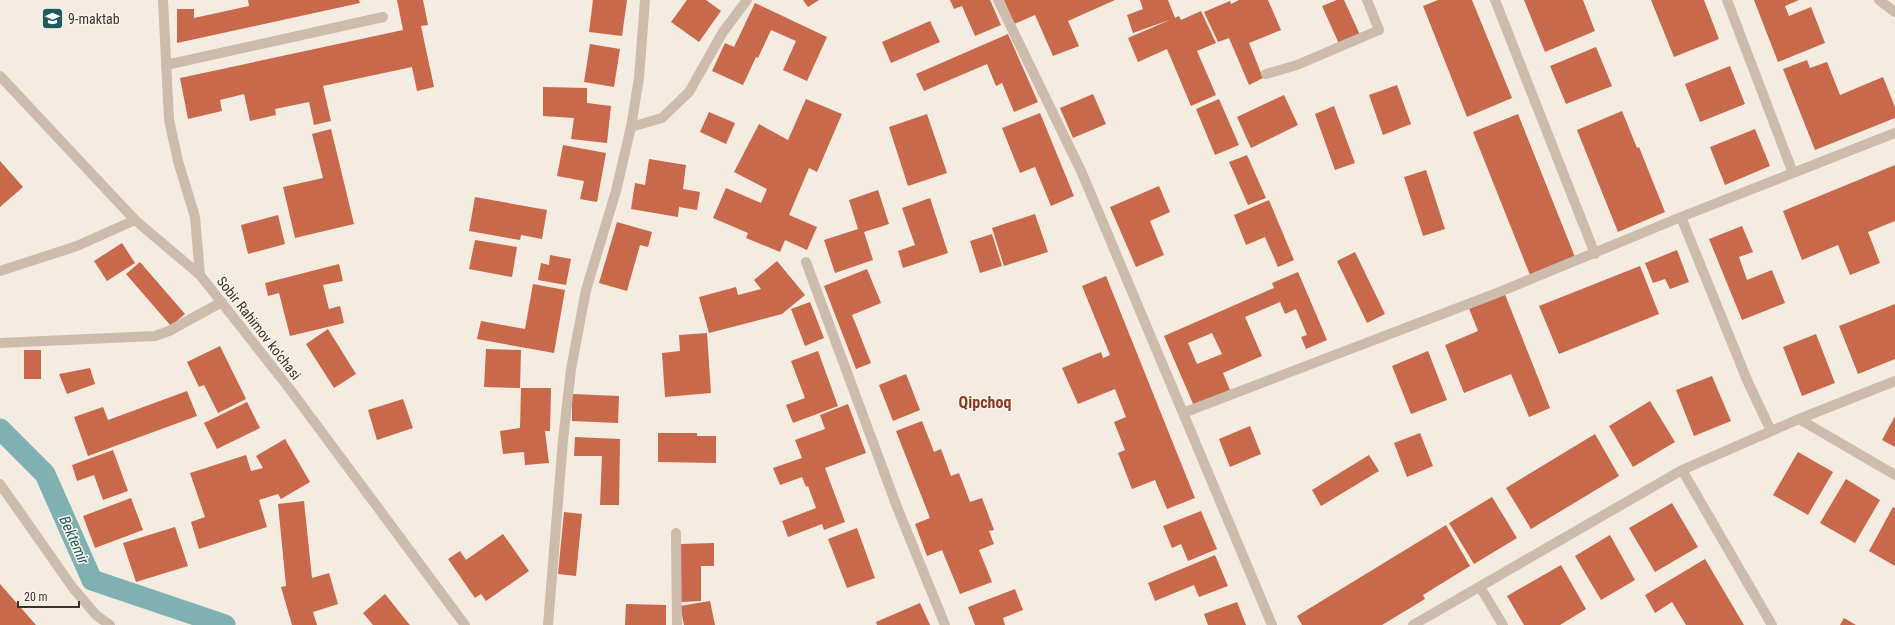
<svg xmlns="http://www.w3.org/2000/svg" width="1895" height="625" viewBox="0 0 1895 625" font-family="'Roboto Condensed',sans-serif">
	<rect width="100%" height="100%" fill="#f4ebe1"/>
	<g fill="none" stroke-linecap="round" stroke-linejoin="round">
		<path stroke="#7fb0b2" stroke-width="21" d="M0,429L45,474L92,580L225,625"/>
	</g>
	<path fill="#c8694b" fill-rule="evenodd" d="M248,0H359L360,3L177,43V9H194V18L249,6Z
		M397,0H423L428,25L421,26L434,87L417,91L412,67L323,86L331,121L314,125L309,102L275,109L276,115L250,121L244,94L220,100L222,111L188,119L180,78L403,30Z
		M593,0H627L622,36L589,32Z
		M687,0H706L721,11L699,42L671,22Z
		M803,0H819L808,7Z
		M950,0H990L1001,25L975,36L962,6L954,9Z
		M1004,0H1115L1068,21L1079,46L1053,56L1035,15L1014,24Z
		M1140,0H1168L1175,18L1179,16L1181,20L1201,11L1216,43L1197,51L1216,95L1191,106L1167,49L1138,62L1128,38L1172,19L1133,33L1127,15L1143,9Z
		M1239,0H1268L1281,30L1249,43L1263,78L1249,85L1229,38L1218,42L1204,12L1230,1L1231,4Z
		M1337,0H1344L1361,37L1340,46L1322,6Z
		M1438,0H1472L1512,98L1467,117L1423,6Z
		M1524,0H1583L1595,31L1545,52Z
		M1651,0H1704L1719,39L1674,57Z
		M1754,0H1799L1785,6L1789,16L1811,7L1825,43L1778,62Z
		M755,3L827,37L807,81L783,70L796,41L771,30L758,58L756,57L743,85L712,71L725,43L734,47Z
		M930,21L940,42L891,63L882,42Z
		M1008,34L1038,102L1014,112L1002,83L996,86L987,64L924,91L916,74Z
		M590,44L620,49L614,87L584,82Z
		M1596,47L1612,86L1566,104L1550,66Z
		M1807,60L1810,68L1827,62L1840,95L1883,77L1895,107V118L1815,150L1783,69Z
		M1730,66L1745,104L1700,122L1685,84Z
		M1397,85L1411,124L1383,135L1369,95Z
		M543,87L587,88V103L611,106L607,143L571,139L574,118L543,116Z
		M1093,94L1106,124L1073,138L1060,108Z
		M1284,95L1298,125L1251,148L1237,117Z
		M806,99L842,114L817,172L809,168L789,215L817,227L807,250L785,240L780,252L746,238L748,233L713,218L726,188L761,203L767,189L734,172L759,124L788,140Z
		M1219,99L1239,145L1215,155L1196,109Z
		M1334,106L1355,163L1335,170L1315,114Z
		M1622,111L1637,148L1639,147L1665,212L1618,232L1577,130Z
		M709,112L735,123L726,144L700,132Z
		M1040,113L1074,196L1051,206L1035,167L1020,173L1002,128Z
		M927,114L947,173L908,186L889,127Z
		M1518,114L1575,257L1530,275L1473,132Z
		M331,129L354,224L295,238L283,187L323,178L312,134Z
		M1755,129L1770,166L1725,185L1710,147Z
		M563,145L606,153L597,202L580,199L584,181L557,176Z
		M1247,155L1266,198L1248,205L1229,162Z
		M649,159L686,165L683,189L700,192L697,210L679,207L678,217L631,209L635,183L645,185Z
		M0,161L23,187L0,207Z
		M1895,165V221L1868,232L1880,263L1850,275L1838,245L1802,260L1783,211Z
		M1426,170L1445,229L1423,236L1404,177Z
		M1159,186L1170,212L1150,221L1164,255L1136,267L1110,207Z
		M878,190L889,224L864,232L873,260L835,273L824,240L858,229L849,200Z
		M475,197L547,210L542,239L521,235L520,240L469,231Z
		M930,198L948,253L903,268L898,251L915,245L902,208Z
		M1269,200L1294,260L1278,267L1265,237L1246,245L1234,215Z
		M1035,214L1048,252L1004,266L992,228Z
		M278,215L285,244L248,254L241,225Z
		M617,222L652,232L648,247L640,245L627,291L599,283Z
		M1742,226L1753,252L1739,257L1747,280L1772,270L1785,303L1742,320L1709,239Z
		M992,234L1002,266L980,273L970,241Z
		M475,240L517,247L512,277L469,269Z
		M122,243L135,263L107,281L94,261Z
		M1677,250L1689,282L1670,289L1665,279L1653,283L1645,263Z
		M1355,252L1385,314L1367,323L1337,261Z
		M550,255L571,259L566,285L538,280L541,263L549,265Z
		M777,261L805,295L782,314L709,333L699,297L736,287L738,295L761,289L754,280Z
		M140,262L185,314L171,326L126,274Z
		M339,264L343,281L323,285L329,309L340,306L344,323L290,336L279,293L268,296L265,283Z
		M1640,266L1659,314L1559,354L1539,306Z
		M867,269L881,303L852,315L871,363L856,369L824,286Z
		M1298,272L1327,340L1306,349L1301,337L1307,335L1296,309L1285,314L1280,302L1245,317L1262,356L1223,373L1230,390L1194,406L1164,336L1274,288L1272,283ZM1212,333L1222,354L1197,364L1188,343Z
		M1106,276L1195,498L1167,509L1155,480L1132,489L1118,453L1125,450L1114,422L1126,417L1115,389L1078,404L1062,368L1101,352L1103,358L1110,355L1082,286Z
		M533,284L565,290L554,353L477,339L481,321L525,329Z
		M1504,292L1550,408L1529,417L1511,374L1464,393L1445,345L1478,331L1468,306Z
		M810,302L824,338L805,346L791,309Z
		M1895,304V359L1858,374L1839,326Z
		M328,329L356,374L334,388L306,344Z
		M707,333L711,393L665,397L662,353L680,351L679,335Z
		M1816,334L1835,383L1802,396L1783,347Z
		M220,346L246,399L218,413L204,385L199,387L187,362Z
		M486,349L521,350L520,388L484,387Z
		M24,350H41V379H24Z
		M818,351L838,406L793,423L786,405L805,398L791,361Z
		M1428,351L1447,400L1411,414L1392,366Z
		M90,368L95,384L67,394L59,374Z
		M906,374L920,410L893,421L879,385Z
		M1712,376L1731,421L1694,436L1676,390Z
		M521,388H551L550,431H545L549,463L525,465L524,452L503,454L500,431L520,428Z
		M187,391L197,416L88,456L74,417L103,407L108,420Z
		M572,394L619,396L618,423L572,421Z
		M403,399L413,428L377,440L368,410Z
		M1650,401L1675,442L1633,467L1609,426Z
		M247,402L260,428L217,449L204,423Z
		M848,404L866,453L825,468L845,522L824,530L822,524L788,537L782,521L816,508L808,486L806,487L802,477L780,485L773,468L802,458L795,440L825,429L820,415Z
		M1895,416V447L1882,440Z
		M922,421L934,452L941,449L951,476L959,473L970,502L982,498L994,530L989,531L994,544L979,550L992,582L960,594L942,550L927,556L915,524L930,518L896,431Z
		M1250,426L1261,454L1230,467L1219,439Z
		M658,433H697V436H716V463L658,462Z
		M1420,433L1433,466L1407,477L1394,443Z
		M1595,434L1619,476L1531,529L1506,488Z
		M575,437L620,439L619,505H600L602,456H574Z
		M285,439L310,482L281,499L278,494L259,500L267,527L199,549L191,522L205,517L190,473L246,455L251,471L263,468L256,456Z
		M113,450L128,491L103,500L94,475L77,481L72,465Z
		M1798,452L1833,472L1808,515L1773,495Z
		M1369,455L1379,471L1321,506L1312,490Z
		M1846,479L1880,500L1855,543L1820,523Z
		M1492,497L1517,538L1474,564L1449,523Z
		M131,498L143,530L95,548L83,516Z
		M304,501L312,578L329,573L338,604L313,612L317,625H292L281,587L286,586L278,504Z
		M1672,503L1698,547L1655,572L1629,528Z
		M1893,507L1895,508V566L1869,551Z
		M1201,511L1217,549L1188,561L1181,544L1172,548L1163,526Z
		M564,512L582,514L576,576L558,574Z
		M1446,525L1470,566L1423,595L1425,599L1382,625H1302L1297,616Z
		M175,527L188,566L136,582L123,543Z
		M857,528L875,578L847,588L828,539Z
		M503,534L529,571L486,601L481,594L475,598L448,559L460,551L466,560Z
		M1610,535L1635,580L1601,600L1575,556Z
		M714,543V566H701V601L681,602V544Z
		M1215,555L1228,586L1199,597L1194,585L1155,601L1148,583Z
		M1705,559L1715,576L1744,625H1686L1672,602L1655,613L1645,595Z
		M1561,565L1586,609L1560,625H1524L1507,596Z
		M0,584L36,625H0Z
		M1015,589L1023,610L1003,618L1005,625H975L968,607Z
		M385,594L409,624L410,625H373L363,613Z
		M710,601L715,625H684L680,606Z
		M1237,602L1246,625H1208L1204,614Z
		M920,603L930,625H877L876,622Z
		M626,604L666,605V625H625Z
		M1844,618L1856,625H1840Z"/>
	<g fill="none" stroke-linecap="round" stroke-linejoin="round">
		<path stroke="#cdbbac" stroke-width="10" d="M166,65L383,17
			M1266,74L1297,65L1379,30
			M631,127L662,118L689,92L723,32L747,0
			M0,271L77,246L135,220
			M0,343L155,336L169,331L222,302
			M676,533L677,625"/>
		<path stroke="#cdbbac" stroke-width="10" d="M163,0L169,120L178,161L195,217L200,275
			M998,0L1082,173L1183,413L1497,293L1681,217L1895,133
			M1367,0L1379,30
			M1495,0L1595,254
			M1727,0L1793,173
			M1879,0L1895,12
			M1681,217L1747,380L1771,431
			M806,262L897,507L945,625
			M1183,413L1272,625
			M1799,419L1895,475
			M1682,470L1772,625
			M0,484L73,588L96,615L110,625
			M1480,587L1503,625
			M548,625L563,440L571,369L586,290L616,191L631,127L639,78L645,0
			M1413,625L1682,470L1799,419L1895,381"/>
		<path stroke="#cdbbac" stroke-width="10" d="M0,76L135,220L200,275L289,388L465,625"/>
	</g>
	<defs>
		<symbol id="school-square" viewBox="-11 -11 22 22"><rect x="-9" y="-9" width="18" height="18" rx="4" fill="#1f5a5e" stroke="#fbf5ee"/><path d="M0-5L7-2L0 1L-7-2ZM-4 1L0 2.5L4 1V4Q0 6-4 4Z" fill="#fff"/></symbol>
	</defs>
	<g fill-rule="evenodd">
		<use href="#school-square" x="40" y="6" width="25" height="25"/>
	</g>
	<g text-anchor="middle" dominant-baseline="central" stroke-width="3" stroke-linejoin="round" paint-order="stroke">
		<g font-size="14" fill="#3b302b" stroke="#fbf5ee" text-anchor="start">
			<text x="68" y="19">9-maktab</text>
		</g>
		<g font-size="14" fill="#3b302b" stroke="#fbf5ee">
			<text transform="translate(259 328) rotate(52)">Sobir Rahimov ko'chasi</text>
		</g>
		<g font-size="15" font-style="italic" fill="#1f5a5e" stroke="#fbf5ee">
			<text transform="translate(74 540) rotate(66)">Bektemir</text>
		</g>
		<g font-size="16" font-weight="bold" fill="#8c3b22" stroke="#fbf5ee">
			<text x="985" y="402">Qipchoq</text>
		</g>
	</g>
	<path d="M18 601v6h61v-6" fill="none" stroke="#3b302b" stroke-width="2"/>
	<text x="24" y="601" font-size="12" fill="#3b302b" stroke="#fbf5ee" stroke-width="3" paint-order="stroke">20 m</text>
</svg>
